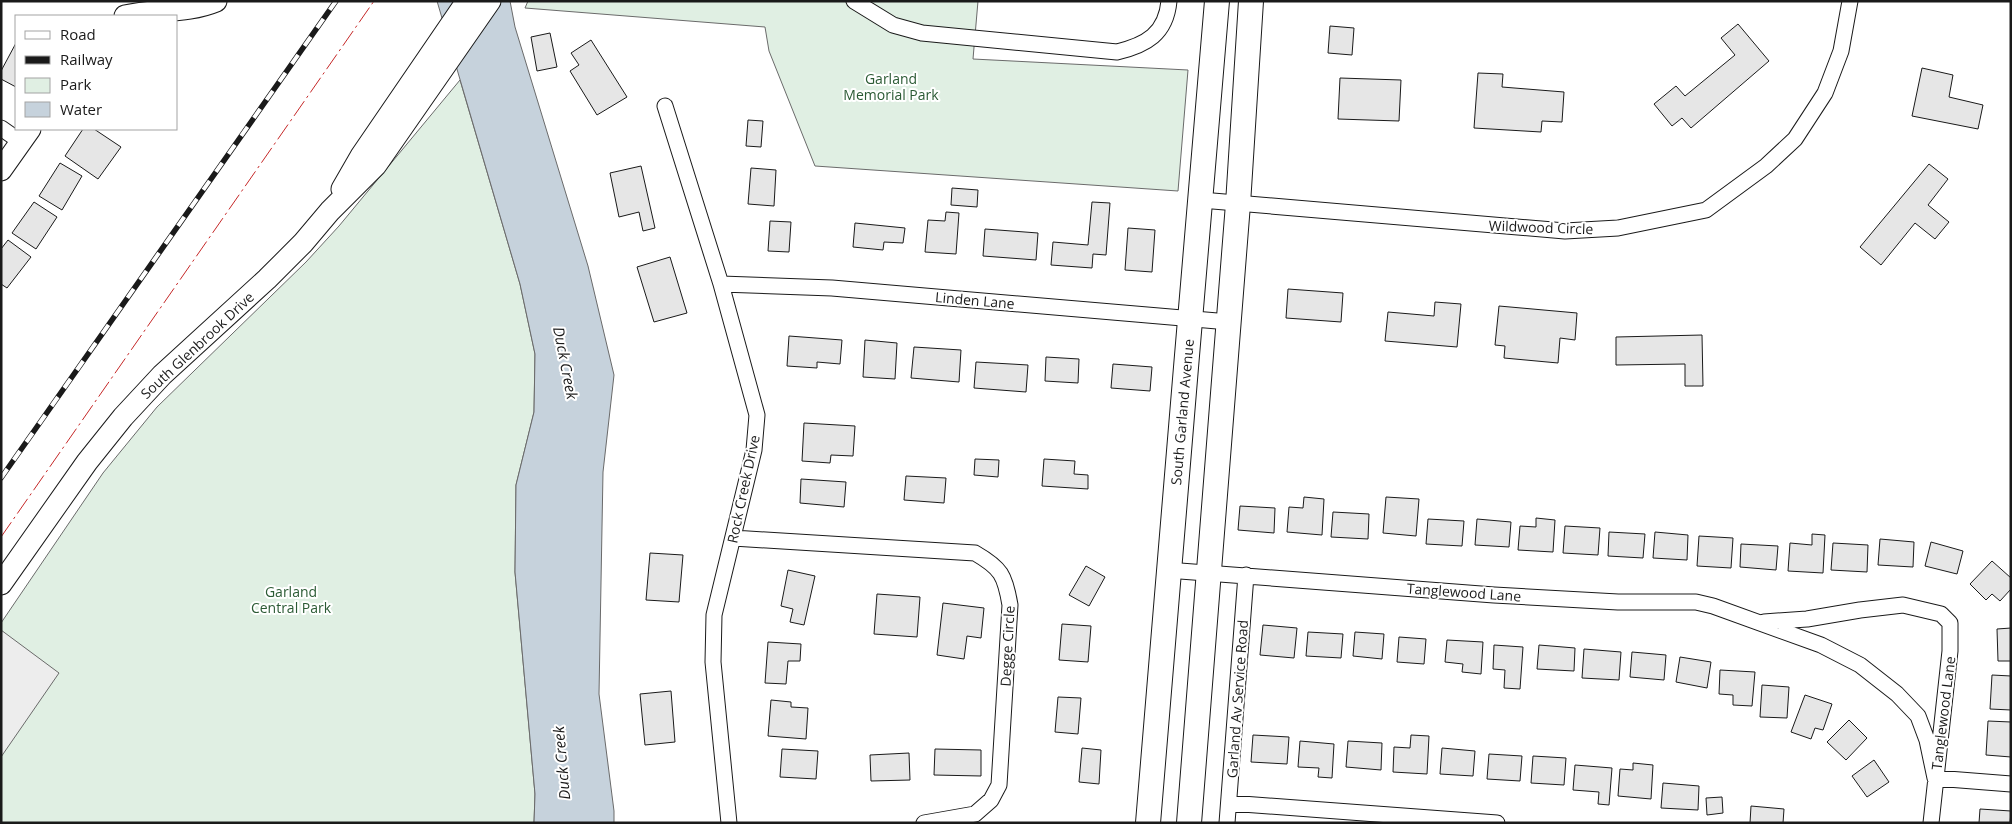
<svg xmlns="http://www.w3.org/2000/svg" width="2012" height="824" viewBox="0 0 2012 824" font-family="'Open Sans',sans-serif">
	<rect width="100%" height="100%" fill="#fff"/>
	<path fill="#e0efe3" stroke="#6a6a6a" d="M528,1H978L973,59L1188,70L1178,191L815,166L769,51L765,27L525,8Z
		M460,80L520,284L535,354L534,412L516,485L515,572L535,794L534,823H1V623L103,473L157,407L306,262L339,226Z"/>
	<path fill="#ededed" stroke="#6a6a6a" d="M1,630L59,673L1,757Z"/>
	<path fill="#c6d2dc" stroke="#6a6a6a" d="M437,1H510L515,27L588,266L614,375L603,472L599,694L614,811V823H534L535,794L515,572L516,485L534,412L535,354L520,284Z"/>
	<path fill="#e6e6e6" stroke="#1a1a1a" d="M1738,24L1769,61L1691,128L1682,118L1672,126L1654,104L1676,86L1685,96L1735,55L1721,38Z
		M1330,26L1354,28L1352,55L1328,53Z
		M550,33L557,67L537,71L531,37Z
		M591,40L627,97L597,115L570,71L579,65L571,53Z
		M16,43V87L1,79V71Z
		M1922,68L1953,75L1949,97L1983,105L1978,129L1912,116Z
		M1478,73L1503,74L1502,87L1564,92L1562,122L1542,121L1541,132L1474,128Z
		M1340,78L1401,80L1399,121L1338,119Z
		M748,120L763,121L761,147L746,146Z
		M83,129H94L121,147L98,179L65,156Z
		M60,163L82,176L62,210L39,196Z
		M1929,164L1948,179L1928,205L1949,222L1935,239L1915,223L1881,265L1860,247Z
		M641,166L655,228L643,231L639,212L619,217L610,173Z
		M751,168L776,170L774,206L748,204Z
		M952,188L978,190L977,207L951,205Z
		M34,202L57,217L36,249L12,233Z
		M1092,202L1110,203L1106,255L1093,254L1092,268L1051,265L1053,242L1088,245Z
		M946,212L959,213L956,254L925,252L928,220L945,221Z
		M770,221L791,222L789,252L768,251Z
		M855,223L905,228L903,243L884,242L883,250L853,247Z
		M1128,228L1155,230L1152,272L1125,270Z
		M985,229L1038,233L1036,260L983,256Z
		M8,240L31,257L7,288L1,284V249Z
		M670,257L687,313L654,322L637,267Z
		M1288,289L1343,293L1341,322L1286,318Z
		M1435,302L1461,304L1457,347L1385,341L1388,312L1434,316Z
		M1499,306L1577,313L1575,340L1560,338L1558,363L1504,358L1505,346L1495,345Z
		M1702,335L1703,386H1685V364L1616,365V337Z
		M789,336L842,340L840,364L817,362V368L787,366Z
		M865,340L897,343L895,379L863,377Z
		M914,347L961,350L959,382L911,378Z
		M1046,357L1079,359L1078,383L1045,381Z
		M976,362L1028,365L1026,392L974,388Z
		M1113,364L1152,367L1150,391L1111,388Z
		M804,423L855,426L853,456L831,455L830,463L802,461Z
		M975,459L999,460L998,477L974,475Z
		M1044,459L1075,461L1074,474L1088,475V489L1042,486Z
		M906,476L946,478L944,503L904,500Z
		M801,479L846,482L844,507L800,503Z
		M1304,497L1324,499L1322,535L1287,532L1289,507L1303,508Z
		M1386,497L1419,499L1416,536L1383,533Z
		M1240,506L1275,508L1274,533L1238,530Z
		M1333,512L1369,514L1368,539L1331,537Z
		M1536,518L1555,520L1553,552L1518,550L1520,526L1536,527Z
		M1428,519L1464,521L1462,546L1426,544Z
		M1477,519L1511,522L1509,547L1475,545Z
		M1565,526L1600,528L1598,555L1563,553Z
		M1609,532L1645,534L1643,558L1608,556Z
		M1655,532L1688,535L1687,560L1653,558Z
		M1812,534L1825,535L1823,573L1788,571L1790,543L1812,545Z
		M1699,536L1733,538L1731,568L1697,566Z
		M1880,539L1914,542L1913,567L1878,565Z
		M1931,542L1963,551L1957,574L1925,566Z
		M1833,543L1868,545L1867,572L1831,570Z
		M1741,544L1778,546L1776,570L1740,567Z
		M650,553L683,555L679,602L646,600Z
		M1992,561L2011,578V589L2000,601L1992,594L1986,600L1970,584Z
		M1086,566L1105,577L1089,606L1069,595Z
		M788,570L815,576L804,625L790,622L793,609L781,606Z
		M877,594L920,597L917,637L874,634Z
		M943,603L984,608L981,638L967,636L964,659L937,655Z
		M1062,624L1091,626L1088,662L1059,660Z
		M1263,625L1297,628L1294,658L1260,655Z
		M2011,628V661H1998L1997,629Z
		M1308,632L1343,634L1341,658L1306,656Z
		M1355,632L1384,634L1382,659L1353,656Z
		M1399,637L1426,639L1424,664L1397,662Z
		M1447,640L1483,642L1481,674L1462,672L1463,664L1445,662Z
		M768,642L801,644L800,661H788L786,684L765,683Z
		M1494,645L1523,647L1520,689L1504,688L1505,670L1493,669Z
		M1539,645L1575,648L1574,671L1537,669Z
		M1584,649L1621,652L1619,680L1582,678Z
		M1632,652L1666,655L1664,680L1630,677Z
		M1680,657L1711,662L1707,688L1676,682Z
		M1720,670L1755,672L1752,706L1733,705V695L1719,694Z
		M1992,675L2011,676V710L1990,709Z
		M1762,685L1789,687L1787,718L1760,717Z
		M671,691L675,742L645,745L640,694Z
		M1805,695L1832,704L1823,730L1815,728L1811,739L1791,732Z
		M1058,697L1081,698L1078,734L1055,732Z
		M771,700L791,702V707L808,708L806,739L768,736Z
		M1849,720L1867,738L1846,760L1827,742Z
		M1988,721L2011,722V757L1986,755Z
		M1253,735L1289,737L1287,764L1251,762Z
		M1411,735L1429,736L1427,774L1393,772L1394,747L1410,748Z
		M1300,741L1334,744L1332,778L1318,777L1319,768L1298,767Z
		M1348,741L1382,743L1381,770L1346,767Z
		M1082,748L1101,750L1099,784L1079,782Z
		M1442,748L1475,751L1473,776L1440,774Z
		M782,749L818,751L816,779L780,777Z
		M935,749L981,750V776L934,775Z
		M909,753L910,780L871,781L870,755Z
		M1489,754L1522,756L1520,781L1487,779Z
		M1533,756L1566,758L1564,785L1531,783Z
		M1874,760L1889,782L1867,797L1852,776Z
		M1633,763L1653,765L1651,799L1618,796L1620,769L1633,770Z
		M1575,765L1612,768L1609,805L1598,804L1599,792L1573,790Z
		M1663,783L1699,786L1698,810L1661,808Z
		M1722,797L1723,813L1707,815L1706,798Z
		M1751,806L1784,809L1783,823H1750Z
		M1980,809L2011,811L2010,823H1979Z"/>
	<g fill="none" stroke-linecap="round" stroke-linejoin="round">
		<defs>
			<path id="street" d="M854,1L893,25L922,33L1117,52C1146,45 1166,34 1169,1
				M665,106L721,284L757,415L754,450L714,615L713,662L729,823
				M1,128L21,142
				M1201,200L1565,231L1618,228L1706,210L1766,166L1795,139L1825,93L1841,51L1850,1
				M721,284L832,288L1229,322
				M733,538L975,553C1001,568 1005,575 1010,605L999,785L991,800L975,814L924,823
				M1167,570L1494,595L1618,602H1696L1713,606L1821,645L1860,665L1897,694L1918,716L1927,740L1935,778
				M1764,622L1807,619L1860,610L1903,605L1941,614L1950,623V651L1931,823
				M1935,778L2011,784
				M1229,803L1497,823
				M1227,823L1246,575"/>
			<path id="secondary" d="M125,16C155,9 187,13 216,1
				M1,170L30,129
				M342,189L361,156L467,1
				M1,584L87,462L123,417L162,375L267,279L303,243L330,211L376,165L490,1"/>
			<path id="primary" d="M1148,823C1169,549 1195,275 1217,1
				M1189,823L1238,204L1251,1"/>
		</defs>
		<use href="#street" stroke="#1a1a1a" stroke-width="17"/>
		<use href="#secondary" stroke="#1a1a1a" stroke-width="23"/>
		<use href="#primary" stroke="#1a1a1a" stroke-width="26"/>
		<use href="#street" stroke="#fff" stroke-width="15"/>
		<use href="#secondary" stroke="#fff" stroke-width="21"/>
		<use href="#primary" stroke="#fff" stroke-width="24"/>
		<defs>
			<path id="rail" d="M1,478L336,1"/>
		</defs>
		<use href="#rail" stroke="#1a1a1a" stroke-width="5.5"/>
		<use href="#rail" stroke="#fff" stroke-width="4" stroke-dasharray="11" stroke-linecap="butt"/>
		<path stroke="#c62828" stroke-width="1" stroke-dasharray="18 4 2.5 4" stroke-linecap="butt" d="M1,537L374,1"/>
	</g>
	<g text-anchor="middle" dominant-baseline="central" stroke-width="4" stroke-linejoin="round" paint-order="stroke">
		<g font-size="14" fill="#2b5a34" stroke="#fff">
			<text x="891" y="78">Garland<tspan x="891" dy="16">Memorial Park</tspan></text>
			<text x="291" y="591">Garland<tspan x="291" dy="16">Central Park</tspan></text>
		</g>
		<g font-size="14" fill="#1a1a1a" stroke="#fff">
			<text transform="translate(1541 227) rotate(2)">Wildwood Circle</text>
			<text transform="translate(975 300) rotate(5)">Linden Lane</text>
			<text transform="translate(197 345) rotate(-43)">South Glenbrook Drive</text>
			<text transform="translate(1182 412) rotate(-85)">South Garland Avenue</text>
			<text transform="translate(743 489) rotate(-78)">Rock Creek Drive</text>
			<text transform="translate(1464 592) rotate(4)">Tanglewood Lane</text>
			<text transform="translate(1007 646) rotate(-87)">Degge Circle</text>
			<text transform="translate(1237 699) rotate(-86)">Garland Av Service Road</text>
			<text transform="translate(1943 713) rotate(-83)">Tanglewood Lane</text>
		</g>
		<g font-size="15" font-style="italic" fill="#1a1a1a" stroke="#fff">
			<text transform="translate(566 363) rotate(79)">Duck Creek</text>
			<text transform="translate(561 763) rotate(-95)">Duck Creek</text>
		</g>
	</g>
	<rect width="2012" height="824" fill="none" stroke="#1a1a1a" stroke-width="5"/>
	<rect x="15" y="15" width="162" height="115" fill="#ffffff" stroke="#a3a3a3"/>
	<rect x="25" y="31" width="25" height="8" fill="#ffffff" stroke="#a3a3a3"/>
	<text x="60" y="40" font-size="15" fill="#1a1a1a">Road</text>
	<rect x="25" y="56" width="25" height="8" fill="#1a1a1a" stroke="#a3a3a3"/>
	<text x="60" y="65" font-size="15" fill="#1a1a1a">Railway</text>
	<rect x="25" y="78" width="25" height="15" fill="#e0efe3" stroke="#a3a3a3"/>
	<text x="60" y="90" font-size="15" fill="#1a1a1a">Park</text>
	<rect x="25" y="102" width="25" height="15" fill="#c6d2dc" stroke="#a3a3a3"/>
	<text x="60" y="115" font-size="15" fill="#1a1a1a">Water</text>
</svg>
